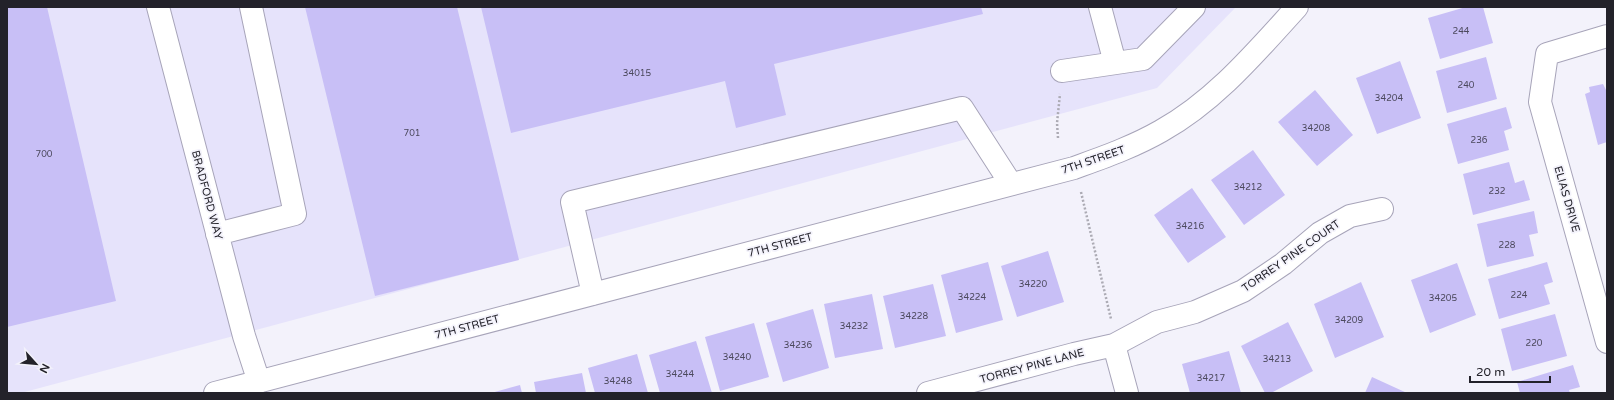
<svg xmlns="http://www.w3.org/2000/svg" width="1614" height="400" viewBox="0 0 1614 400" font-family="'Varela Round',sans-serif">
	<rect width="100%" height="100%" fill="#f3f2fb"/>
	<path fill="#e6e3fb" d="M7,7H1236L1157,88L21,393H7Z"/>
	<path fill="#c8bff6" d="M7,7H47L116,301L7,327Z
		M305,7H457L519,260L375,296Z
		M481,7H981L983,14L774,64L786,115L736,128L725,81L511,133Z
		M1466,7H1483L1493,43L1440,59L1428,18Z
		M1486,57L1497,99L1447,113L1436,71Z
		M1400,61L1421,118L1377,134L1356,78Z
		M1603,84L1607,92V142L1598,145L1585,94L1590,92L1589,87Z
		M1315,90L1353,135L1317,166L1278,122Z
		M1506,107L1512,128L1504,131L1509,150L1458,164L1447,124Z
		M1253,150L1285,195L1244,225L1211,180Z
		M1509,162L1515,183L1524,180L1530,200L1473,215L1463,174Z
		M1192,188L1226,237L1188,263L1154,215Z
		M1534,211L1538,233L1529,235L1534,256L1487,267L1477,224Z
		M1048,251L1064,302L1017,317L1001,266Z
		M988,262L1003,320L956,333L941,275Z
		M1547,262L1553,282L1544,285L1550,304L1499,319L1488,279Z
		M1457,263L1476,315L1430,333L1411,280Z
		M1361,282L1384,337L1335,358L1314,304Z
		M933,284L946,336L895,348L883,296Z
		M872,294L883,349L835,358L824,304Z
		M813,309L829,368L783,382L766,323Z
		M1555,314L1567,356L1512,371L1501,329Z
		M1288,322L1313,371L1271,393H1265L1241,346Z
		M754,323L769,377L720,391L705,337Z
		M696,341L712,393H660L649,355Z
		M1229,351L1241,393H1190L1182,364Z
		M637,354L648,393H595L588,368Z
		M1573,365L1580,387L1569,390L1570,393H1520L1517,382Z
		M582,373L586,393H536L534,382Z
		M1372,377L1407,393H1365Z
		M520,385L522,393H491Z"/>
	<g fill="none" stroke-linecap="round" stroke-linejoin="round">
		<defs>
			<path id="minor" d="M158,7L244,336L259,382
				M1100,7L1115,63
				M1607,36L1547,54L1540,102L1607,342
				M1062,71L1143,59L1194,7
				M217,234L295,214L251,7
				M593,294L572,202L962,108L1011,184
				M1114,345L1127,393
				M215,393L1074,168C1104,157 1133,147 1161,131C1215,101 1256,52 1297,7
				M928,393L1074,354L1114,345L1157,322L1195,312L1243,291L1283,264L1320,233L1350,216L1382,209"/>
		</defs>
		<use href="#minor" stroke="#a7a4b9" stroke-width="24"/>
		<path stroke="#acabb4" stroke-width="2.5" stroke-dasharray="2 2" stroke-linecap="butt" d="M1058,138L1057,123L1060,94
			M1081,192L1111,319"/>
		<use href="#minor" stroke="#fff" stroke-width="22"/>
	</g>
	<g text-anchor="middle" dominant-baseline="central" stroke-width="3.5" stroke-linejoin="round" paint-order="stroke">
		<g font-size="9" fill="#4c495d">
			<text x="1461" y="31">244</text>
			<text x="637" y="73">34015</text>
			<text x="1466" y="85">240</text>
			<text x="1389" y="98">34204</text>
			<text x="1316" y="128">34208</text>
			<text x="412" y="133">701</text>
			<text x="1479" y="140">236</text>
			<text x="44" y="154">700</text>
			<text x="1248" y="187">34212</text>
			<text x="1497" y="191">232</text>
			<text x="1190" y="226">34216</text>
			<text x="1507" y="245">228</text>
			<text x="1033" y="284">34220</text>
			<text x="1519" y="295">224</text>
			<text x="972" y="297">34224</text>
			<text x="1443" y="298">34205</text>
			<text x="914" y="316">34228</text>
			<text x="1349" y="320">34209</text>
			<text x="854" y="326">34232</text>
			<text x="1534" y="343">220</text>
			<text x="798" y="345">34236</text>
			<text x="737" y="357">34240</text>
			<text x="1277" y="359">34213</text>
			<text x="680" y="374">34244</text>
			<text x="1211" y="378">34217</text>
			<text x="618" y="381">34248</text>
		</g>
		<g font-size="11" fill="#23222a" stroke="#f3f2fb">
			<text transform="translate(1093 160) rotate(-19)">7TH STREET</text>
			<text transform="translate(207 195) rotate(75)">BRADFORD WAY</text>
			<text transform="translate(1567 199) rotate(74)">ELIAS DRIVE</text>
			<text transform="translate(780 245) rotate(-15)">7TH STREET</text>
			<text transform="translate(1291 256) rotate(-35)">TORREY PINE COURT</text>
			<text transform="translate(467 327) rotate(-15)">7TH STREET</text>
			<text transform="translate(1032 366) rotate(-15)">TORREY PINE LANE</text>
		</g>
	</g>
	<rect width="1614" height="400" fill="none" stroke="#23222a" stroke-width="16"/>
	<g transform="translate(36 364) rotate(117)" stroke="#f3f2fb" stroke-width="3" paint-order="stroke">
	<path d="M0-3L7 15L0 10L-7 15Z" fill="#23222a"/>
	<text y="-6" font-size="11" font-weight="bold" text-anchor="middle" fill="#23222a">N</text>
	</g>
	<path d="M1470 376v6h80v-6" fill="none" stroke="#23222a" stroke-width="2"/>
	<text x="1476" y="376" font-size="12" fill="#23222a" stroke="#f3f2fb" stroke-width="3" paint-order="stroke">20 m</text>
</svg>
